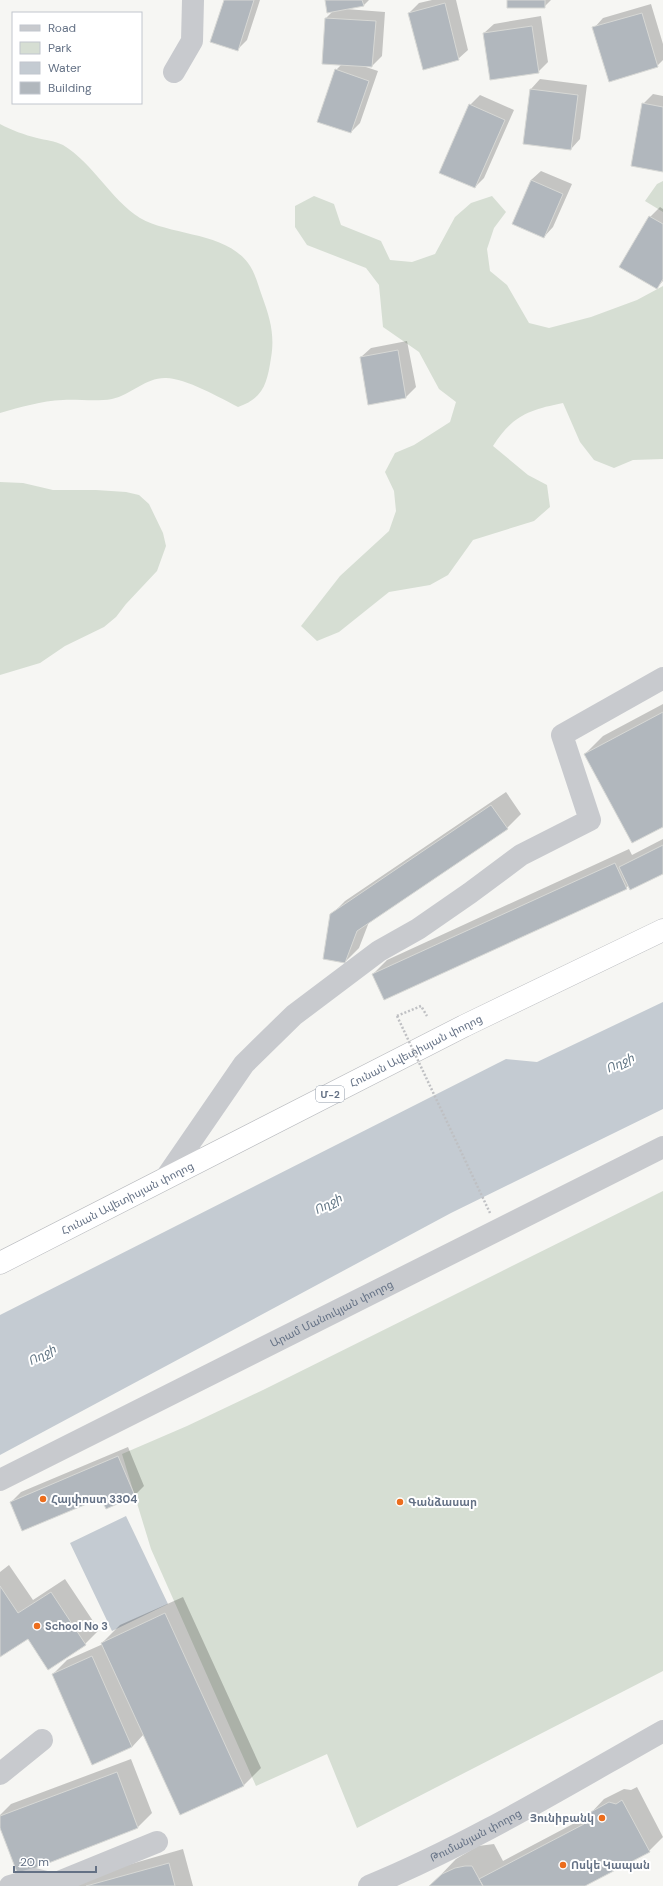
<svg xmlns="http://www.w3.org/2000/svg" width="663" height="1886" viewBox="0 0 663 1886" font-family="'DM Sans','Noto Sans Armenian',sans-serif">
	<rect width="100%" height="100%" fill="#f6f6f3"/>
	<path fill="#d6ded3" d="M0,124C11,130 25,135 37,138C45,140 55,141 63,145C94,164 110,199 140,218C172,236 225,232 248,263C255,272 258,285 262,296C270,318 275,335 271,358C267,383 264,398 238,407C221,398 183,377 165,378C145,378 131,395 112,399C96,402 78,399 63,400C41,401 21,407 0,413Z
		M663,181V212L645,201L657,184Z
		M314,196L334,204L341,225L381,241L390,260L412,262L435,254L455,217L471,203L492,196L506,212L494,228L487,249L490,271L507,285L529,323L549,328L591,317L637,300L663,286V459L633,460L614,468L594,460L580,442L563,403C529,410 513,415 493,446L528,475L547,485L550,507L534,521L473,540L448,575L430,585L389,592L339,632L317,641L301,626L340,576L389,531L396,511L394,491L385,472L395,453L414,445L450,422L456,402L439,389L419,352L383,327L379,285L366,268L307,245L295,227V206Z
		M0,482L23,483L53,490H96L126,492L139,495L149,504L163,533L166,546L157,571L126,604L116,617L104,627L65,646L40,663L0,675Z
		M663,1191V1671L357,1828L327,1754L256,1786L151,1549L122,1454L187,1426L263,1390Z"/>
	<path fill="#c4cbd2" d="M663,1002V1109L451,1213L0,1455V1315L506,1059L537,1062Z
		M126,1516L168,1604L112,1631L70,1543Z"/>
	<path fill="#0003" d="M225,0H260L247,40L237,50Z
		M326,0H369L363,6L346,9L385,12L382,56L372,66H363L378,71L360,123L351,132L336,70L342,64L326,18L333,11Z
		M432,0H456L468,50L458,59L409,13L419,3Z
		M508,0H551L544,7Z
		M651,4L663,44V60L657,66L594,28L603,18Z
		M541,16L548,62L538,72L484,33L494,24Z
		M540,79L587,85L580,139L571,149L531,89Z
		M653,94L663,96V171L643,104Z
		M480,95L514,110L484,178L475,187L470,105Z
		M541,171L572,184L553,227L544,237L531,180Z
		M660,207L663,209V281L656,288L650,217Z
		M407,341L416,387L406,397L361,357L371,348Z
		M663,704V825L585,754L603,736Z
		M506,792L521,814L507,828L369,922L359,948L345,962L331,915L345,901Z
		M663,839V873L629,885L626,888L384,999L373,974L387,960L629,849L632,855Z
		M128,1447L144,1486L134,1496L11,1502L21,1492Z
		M9,1565L33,1600L65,1579L99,1630L85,1644L48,1668L28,1638L0,1656V1572Z
		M183,1597L261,1768L244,1785L180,1814L144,1734L132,1747L53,1674L67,1660L103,1644L102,1643L120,1625Z
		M131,1759L152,1813L138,1827L18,1873L0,1825V1815L11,1804Z
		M637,1787L663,1837L649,1851L583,1886H430L456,1859L478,1846L494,1844L503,1861L588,1816L604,1799L624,1789L631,1790Z
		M183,1849L193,1886H76L86,1877Z"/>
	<path fill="#b1b7bd" stroke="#d7d8d5" d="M224,0H254L238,51L210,42Z
		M325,0H362L364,6L327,13Z
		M507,0H545V8H507Z
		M445,3L459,60L423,70L408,13Z
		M642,13L658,67L609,82L592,27Z
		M325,18L376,21L372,67L322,64Z
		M532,26L539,73L490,80L483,33Z
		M335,69L369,81L351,133L317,122Z
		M530,89L578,95L571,150L523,144Z
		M642,103L663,107V172L631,166Z
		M469,104L505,120L475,188L439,173Z
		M531,180L563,194L544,238L512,224Z
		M649,216L663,224V279L657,289L619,267Z
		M398,350L406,398L368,405L360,357Z
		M663,712V827L632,843L584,754Z
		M491,805L508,829L357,931L345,963L323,959L330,914Z
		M663,845V874L630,890L619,867Z
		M615,863L627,889L384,1000L372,974Z
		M118,1456L135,1496L106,1509L101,1498L22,1531L10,1502Z
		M0,1586L18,1613L51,1592L86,1645L48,1670L28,1639L0,1657Z
		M165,1613L244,1786L180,1815L101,1643Z
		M92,1656L132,1747L92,1765L52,1674Z
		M117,1772L138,1828L18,1875L0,1828V1816Z
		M622,1800L650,1852L585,1886H483L479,1879L584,1824L589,1813L609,1802L616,1804Z
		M169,1863L175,1886H86Z
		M465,1866H472L483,1886H429L442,1874L455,1868Z"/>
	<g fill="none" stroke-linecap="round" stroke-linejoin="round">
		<defs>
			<g id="highway">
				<path id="s3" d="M0,1263L464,1026L663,930"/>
			</g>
		</defs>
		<use href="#highway" stroke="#b8babe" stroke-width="23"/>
		<path stroke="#bfc0c3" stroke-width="2.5" stroke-dasharray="2 2" stroke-linecap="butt" d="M397,1016L421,1006L427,1016"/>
		<g stroke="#c8cace" stroke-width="22">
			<path d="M174,72L192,41L193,0"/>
			<path d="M167,1176L244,1064L294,1015L379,951L418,929L470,893L521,855L590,820L562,735L663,678"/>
			<path id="s1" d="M0,1480L663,1147"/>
			<path d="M0,1774L42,1740"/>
			<path d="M10,1886L34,1879L54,1884"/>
			<path d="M53,1886L54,1884L157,1842"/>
			<path id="s2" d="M369,1886C471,1844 567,1785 663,1731"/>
		</g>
		<use href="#highway" stroke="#fff" stroke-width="22"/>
		<path stroke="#bfc0c3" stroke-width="2.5" stroke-dasharray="2 2" stroke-linecap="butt" d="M397,1016L490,1213"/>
	</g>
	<g fill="#ec6d1d" stroke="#fff" stroke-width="1.5">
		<circle cx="43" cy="1499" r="4"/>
		<circle cx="400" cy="1502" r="4"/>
		<circle cx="37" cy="1626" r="4"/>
		<circle cx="602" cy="1818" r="4"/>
		<circle cx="563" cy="1865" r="4"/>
	</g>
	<g text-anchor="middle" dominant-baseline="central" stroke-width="4" stroke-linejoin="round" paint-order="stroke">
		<rect fill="#fff" stroke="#929caa" stroke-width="1" x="316" y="1086" width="28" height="16" rx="3"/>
		<g font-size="10" font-weight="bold" fill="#647185">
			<text x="330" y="1094">Մ-2</text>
		</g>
		<g font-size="11" fill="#647185" stroke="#fff">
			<text stroke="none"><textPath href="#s3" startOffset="467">Հունան Ավետիսյան փողոց</textPath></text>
			<text stroke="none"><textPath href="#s3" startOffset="143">Հունան Ավետիսյան փողոց</textPath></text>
			<text stroke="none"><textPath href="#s1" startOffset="371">Արամ Մանուկյան փողոց</textPath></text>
			<text stroke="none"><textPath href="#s2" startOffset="118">Թումանյան փողոց</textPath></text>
		</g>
		<g font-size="11" font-weight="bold" fill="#647185" stroke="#fff" text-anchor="start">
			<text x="51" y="1499">Հայփոստ 3304</text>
			<text x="408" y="1502">Գանձասար</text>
			<text x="45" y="1626">School No 3</text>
			<text x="594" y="1818" text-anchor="end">Յունիբանկ</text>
			<text x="571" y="1865">Ոսկե Կապան</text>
		</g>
		<g font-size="12" font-style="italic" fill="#5f7382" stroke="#fff">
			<text transform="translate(620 1063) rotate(-25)">Ողջի</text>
			<text transform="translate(328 1204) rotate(-28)">Ողջի</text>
			<text transform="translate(42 1355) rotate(-28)">Ողջի</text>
		</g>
	</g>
	<rect x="12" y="12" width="130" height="92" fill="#ffffff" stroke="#c1c6ce"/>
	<rect x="20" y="25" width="20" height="6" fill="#c8cace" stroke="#c1c6ce"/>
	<text x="48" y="32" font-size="12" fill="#647185">Road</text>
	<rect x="20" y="42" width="20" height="12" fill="#d6ded3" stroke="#c1c6ce"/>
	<text x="48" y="52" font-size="12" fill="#647185">Park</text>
	<rect x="20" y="62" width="20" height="12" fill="#c4cbd2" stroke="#c1c6ce"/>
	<text x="48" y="72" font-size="12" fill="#647185">Water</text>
	<rect x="20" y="82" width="20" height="12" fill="#b1b7bd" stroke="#c1c6ce"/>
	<text x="48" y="92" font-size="12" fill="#647185">Building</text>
	<path d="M14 1866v6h82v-6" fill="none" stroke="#647185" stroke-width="2"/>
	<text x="20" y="1866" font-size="12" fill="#647185" stroke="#ffffff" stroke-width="3" paint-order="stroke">20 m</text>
</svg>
